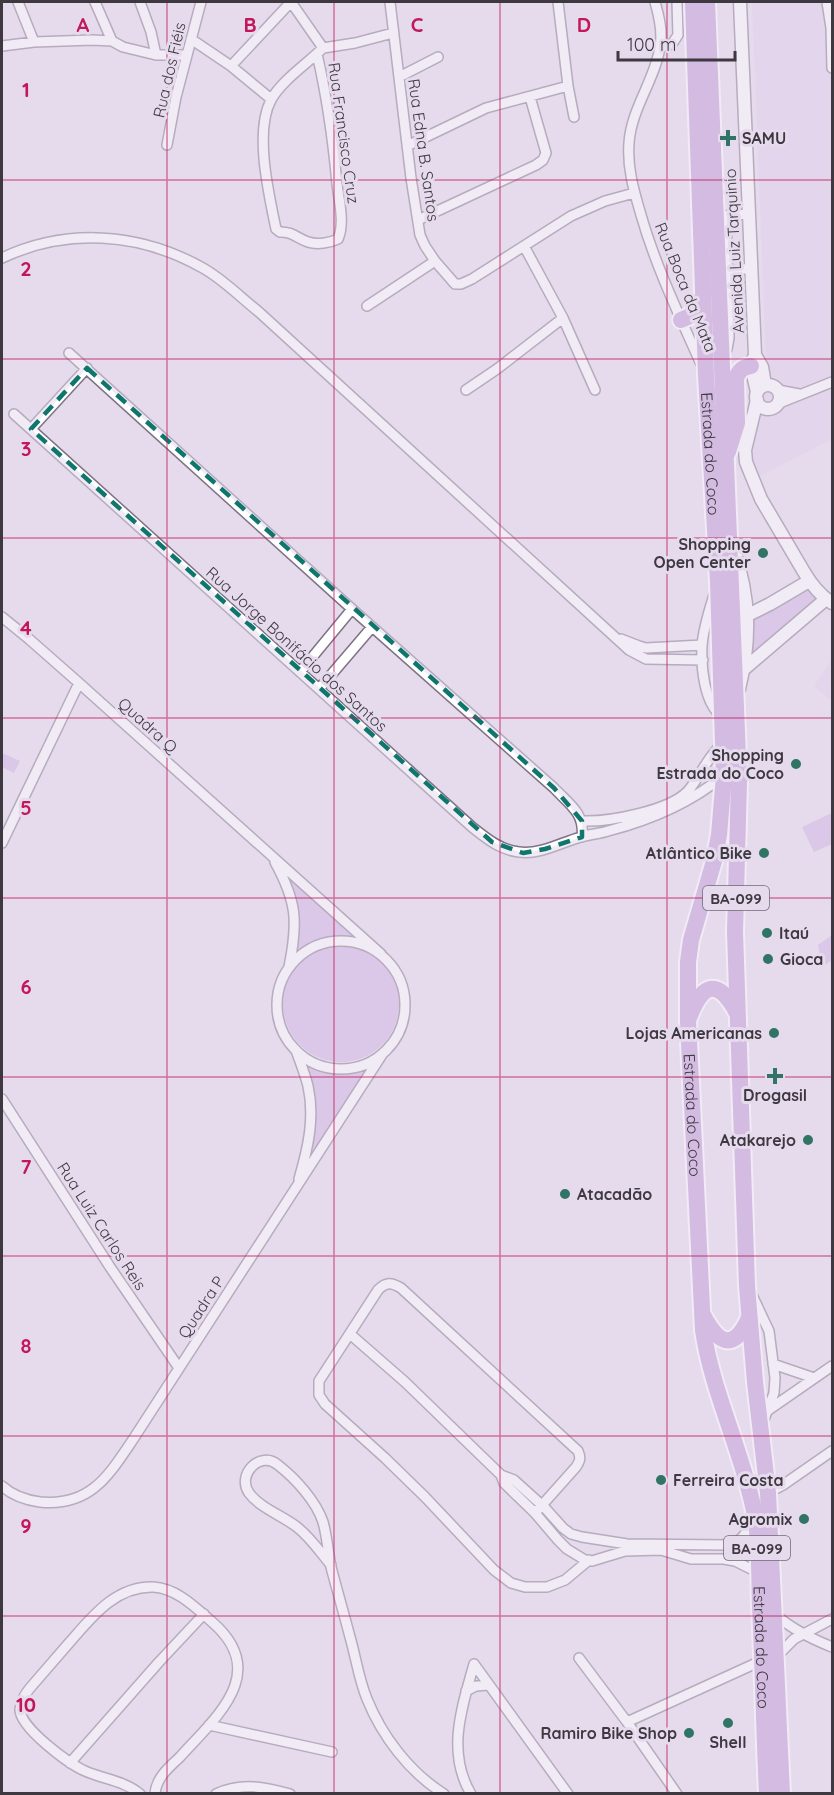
<svg xmlns="http://www.w3.org/2000/svg" width="834" height="1795" viewBox="0 0 834 1795" font-family="Quicksand,sans-serif">
	<rect width="100%" height="100%" fill="#e6daed"/>
	<path fill="#dfcee8" d="M752,2H832V439L756,478L748,450L766,360Z
		M832,660V701L814,686Z"/>
	<path fill="#ceafdf" d="M809,585L822,600L755,656L750,653L753,618Z
		M2,753L20,761L14,773L2,767Z
		M832,813V844L814,852L802,827Z
		M289,879L356,938C334,934 315,939 297,953C302,927 299,903 289,879Z
		M832,935V960L822,967L818,945Z
		M283 1004a58 58 0 1 1 116 0a58 58 0 1 1-116 0Z
		M304,1061C324,1076 350,1075 372,1065L312,1158C317,1124 315,1093 304,1061Z"/>
	<g fill="none" stroke-linecap="round" stroke-linejoin="round">
		<defs>
			<path id="street" d="M18,2L34,42
				M95,2L112,41
				M140,2L151,32L156,55
				M291,2L323,48
				M390,2L411,178L420,235L425,246L435,261L455,284H461L472,279L571,216L605,201L634,193
				M558,2L568,86L574,117
				M655,2C659,16 663,32 660,47C655,80 631,109 629,143C627,168 634,191 641,215C656,267 679,315 701,364
				M827,2L831,28L832,68
				M191,39L231,66L271,99
				M2,46L34,42L92,40L112,41L123,47L156,55H186
				M661,47L672,44L678,35L677,2
				M323,48L355,43L393,33
				M317,54C327,97 333,140 337,184C339,201 345,223 338,239C330,243 317,245 308,242C296,238 294,232 280,232L276,229C269,195 254,132 271,100C281,81 308,63 323,48
				M231,66L291,2
				M399,77L438,57
				M167,145L176,97L201,2
				M407,146L486,108L568,86
				M721,216L749,214
				M726,216L729,324V338L727,349
				M418,220L536,165L543,160L546,153L530,97
				M524,246L563,318L595,390
				M2,258C66,228 138,232 201,267C222,278 240,297 259,312L629,650L646,659L703,660
				M729,271L751,268
				M367,306L435,261
				M69,353L352,609L554,788C569,804 585,813 582,837
				M466,390L497,369L563,318
				M778,390L799,394
				M777,404L832,382
				M14,414L472,827C486,838 500,850 519,852C540,855 562,842 581,837C590,834 599,834 608,831C650,820 689,804 723,776
				M31,429L87,368
				M714,595C709,611 703,629 702,646C701,667 704,702 721,716
				M2,617L29,639L79,683L381,954
				M621,639L639,646L646,648L702,645
				M300,672L352,609
				M319,689L372,627
				M582,821C609,822 669,811 688,791C695,783 700,773 706,764C711,756 717,749 723,742
				M2,843L79,683
				M275,862C297,902 298,922 289,967
				M277 1005a64 64 0 1 1 128 0a64 64 0 1 1-128 0Z
				M296,1050C300,1062 305,1074 308,1086C315,1118 308,1148 299,1179
				M2,1099L110,1267L179,1368
				M752,1295L769,1331L775,1378L774,1393L763,1422
				M350,1334L405,1382L501,1475L504,1483L535,1513L558,1540L567,1549L585,1560L592,1561L625,1551L661,1550L691,1559H724L735,1561L759,1573
				M773,1364L814,1378
				M767,1411L832,1366
				M501,1475L514,1480L545,1508L563,1528L571,1534L582,1537L627,1544L729,1545C742,1542 747,1531 754,1521
				M2,1486C12,1495 25,1500 40,1502C91,1507 109,1475 134,1438L383,1053
				M768,1493L783,1485L832,1451
				M535,1513L576,1467C580,1461 581,1458 578,1451L401,1288C391,1282 386,1282 378,1290L319,1381V1395L325,1404L385,1458L425,1497L494,1570L511,1583L525,1587H547L565,1580L589,1560
				M331,1565C320,1552 311,1538 297,1527C283,1516 260,1508 249,1493C236,1474 261,1450 278,1465C295,1478 316,1501 323,1522C327,1536 328,1552 331,1567C337,1590 344,1614 350,1637C356,1658 359,1680 367,1699C382,1736 409,1772 444,1794
				M775,1614C791,1629 812,1639 832,1647
				M776,1657L794,1639L832,1619
				M579,1658L627,1722L677,1794
				M474,1664L568,1794
				M466,1691L476,1686L489,1685
				M627,1722L763,1660
				M209,1725L332,1752
				M70,1763L159,1662L204,1614
				M140,1794C125,1781 103,1779 85,1771C69,1764 19,1727 20,1709C21,1701 25,1694 30,1688C43,1673 56,1658 69,1643C91,1618 115,1586 153,1587C176,1588 195,1607 211,1621C271,1672 217,1716 180,1757C169,1767 156,1778 155,1794
				M216,1794C241,1782 265,1787 290,1794
				M471,1794C446,1752 462,1707 474,1664"/>
			<path id="secondary" d="M740,2L755,355L762,367L765,385
				M753,359L751,366L757,392
				M756 397a12 12 0 1 1 24 0a12 12 0 1 1-24 0Z
				M757,400L745,450L746,462L761,499L804,572C811,584 821,596 832,603
				M734,550C750,598 751,640 739,689
				M748,615L770,604L809,581
				M744,669L826,599"/>
			<g id="highway">
				<path id="s1" d="M693,2L706,375L718,581L724,776L719,835L714,861L691,940L688,962V1021L703,1330C712,1391 740,1446 753,1506C760,1536 759,1575 760,1606C763,1669 764,1731 767,1794"/>
				<path d="M707,2L739,781L735,932L747,1286L755,1382L768,1493L782,1794"/>
				<path d="M681,320L690,316L703,298"/>
				<path d="M728,452L737,423L736,378C739,371 742,367 751,366"/>
				<path d="M689,1018C702,983 718,977 737,1013"/>
				<path d="M703,1315C718,1343 733,1353 749,1318"/>
			</g>
		</defs>
		<use href="#street" stroke="#7e7384" stroke-width="12"/>
		<use href="#secondary" stroke="#7e7384" stroke-width="15"/>
		<use href="#highway" stroke="#fff" stroke-width="20"/>
		<use href="#street" stroke="#fff" stroke-width="9"/>
		<use href="#secondary" stroke="#fff" stroke-width="12"/>
		<use href="#highway" stroke="#bd96d2" stroke-width="16"/>
	</g>
	<path d="M0 0H834V1795H0ZM87,368L554,788L582,821V837L545,849L523,853L492,842L31,429Z" fill="#e6daed" fill-opacity=".55" fill-rule="evenodd"/>
	<path fill="none" stroke="#0f766e" stroke-width="4.5" stroke-dasharray="12 8" stroke-linejoin="round" d="M87,368L554,788L582,821V837L545,849L523,853L492,842L31,429Z"/>
	<path fill="none" stroke="#c2185b" stroke-width="1.5" stroke-opacity="0.55" d="M167,2V1794M334,2V1794M500,2V1794M667,2V1794M2,180H832M2,359H832M2,538H832M2,718H832M2,898H832M2,1077H832M2,1256H832M2,1436H832M2,1616H832"/>
	<g fill="#317364" stroke="#e6daed" stroke-width="2">
		<path d="M725 129h6v6h6v6h-6v6h-6v-6h-6v-6h6z"/>
		<circle cx="763" cy="553" r="6"/>
		<circle cx="796" cy="764" r="6"/>
		<circle cx="764" cy="853" r="6"/>
		<circle cx="767" cy="933" r="6"/>
		<circle cx="768" cy="959" r="6"/>
		<circle cx="774" cy="1033" r="6"/>
		<path d="M772 1067h6v6h6v6h-6v6h-6v-6h-6v-6h6z"/>
		<circle cx="808" cy="1140" r="6"/>
		<circle cx="565" cy="1194" r="6"/>
		<circle cx="661" cy="1480" r="6"/>
		<circle cx="804" cy="1519" r="6"/>
		<circle cx="728" cy="1723" r="6"/>
		<circle cx="689" cy="1733" r="6"/>
	</g>
	<g text-anchor="middle" dominant-baseline="central" stroke-width="6" stroke-linejoin="round" paint-order="stroke">
		<g fill="#e6daed" stroke="#706975" stroke-width="1.5">
			<rect x="703" y="886" width="66" height="24" rx="4.5"/>
			<rect x="724" y="1536" width="66" height="24" rx="4.5"/>
		</g>
		<g font-size="15" font-weight="bold" fill="#3e3941">
			<text x="736" y="898">BA-099</text>
			<text x="757" y="1548">BA-099</text>
		</g>
		<g font-size="16" fill="#3e3941" stroke="#e6daed">
			<text transform="translate(169 70) rotate(-77)">Rua dos Fiéis</text>
			<text transform="translate(344 133) rotate(82)">Rua Francisco Cruz</text>
			<text transform="translate(424 150) rotate(82)">Rua Edna B. Santos</text>
			<text transform="translate(734 251) rotate(-93)">Avenida Luiz Tarquinio</text>
			<text transform="translate(686 287) rotate(68)">Rua Boca da Mata</text>
			<text stroke="none"><textPath href="#s1" startOffset="452">Estrada do Coco</textPath></text>
			<text transform="translate(297 649) rotate(42)">Rua Jorge Bonifácio dos Santos</text>
			<text transform="translate(148 725) rotate(42)">Quadra Q</text>
			<text stroke="none"><textPath href="#s1" startOffset="1118">Estrada do Coco</textPath></text>
			<text transform="translate(102 1226) rotate(57)">Rua Luiz Carlos Reis</text>
			<text transform="translate(201 1307) rotate(-57)">Quadra P</text>
			<text stroke="none"><textPath href="#s1" startOffset="1658">Estrada do Coco</textPath></text>
		</g>
		<g font-size="16" font-weight="bold" fill="#3e3941" stroke="#e6daed" text-anchor="end">
			<text x="742" y="138" text-anchor="start">SAMU</text>
			<text x="751" y="544">Shopping<tspan x="751" dy="18">Open Center</tspan></text>
			<text x="784" y="755">Shopping<tspan x="784" dy="18">Estrada do Coco</tspan></text>
			<text x="752" y="853">Atlântico Bike</text>
			<text x="779" y="933" text-anchor="start">Itaú</text>
			<text x="780" y="959" text-anchor="start">Gioca</text>
			<text x="762" y="1033">Lojas Americanas</text>
			<text x="775" y="1095" text-anchor="middle">Drogasil</text>
			<text x="796" y="1140">Atakarejo</text>
			<text x="577" y="1194" text-anchor="start">Atacadão</text>
			<text x="673" y="1480" text-anchor="start">Ferreira Costa</text>
			<text x="792" y="1519">Agromix</text>
			<text x="677" y="1733">Ramiro Bike Shop</text>
			<text x="728" y="1742" text-anchor="middle">Shell</text>
		</g>
	</g>
	<g font-size="20" text-anchor="middle" font-weight="bold" fill="#c2185b" stroke="#e6daed" stroke-width="6" stroke-linejoin="round" paint-order="stroke">
		<text x="83" y="32">A</text>
		<text x="250" y="32">B</text>
		<text x="417" y="32">C</text>
		<text x="584" y="32">D</text>
		<text x="26" y="97">1</text>
		<text x="26" y="276">2</text>
		<text x="26" y="456">3</text>
		<text x="26" y="635">4</text>
		<text x="26" y="815">5</text>
		<text x="26" y="994">6</text>
		<text x="26" y="1174">7</text>
		<text x="26" y="1353">8</text>
		<text x="26" y="1533">9</text>
		<text x="26" y="1712">10</text>
	</g>
	<rect width="834" height="1795" fill="none" stroke="#3e3941" stroke-width="6"/>
	<path d="M618 51v9h117v-9" fill="none" stroke="#3e3941" stroke-width="3"/>
	<text x="627" y="51" font-size="18" fill="#3e3941" stroke="#e6daed" stroke-width="4.5" paint-order="stroke">100 m</text>
</svg>
